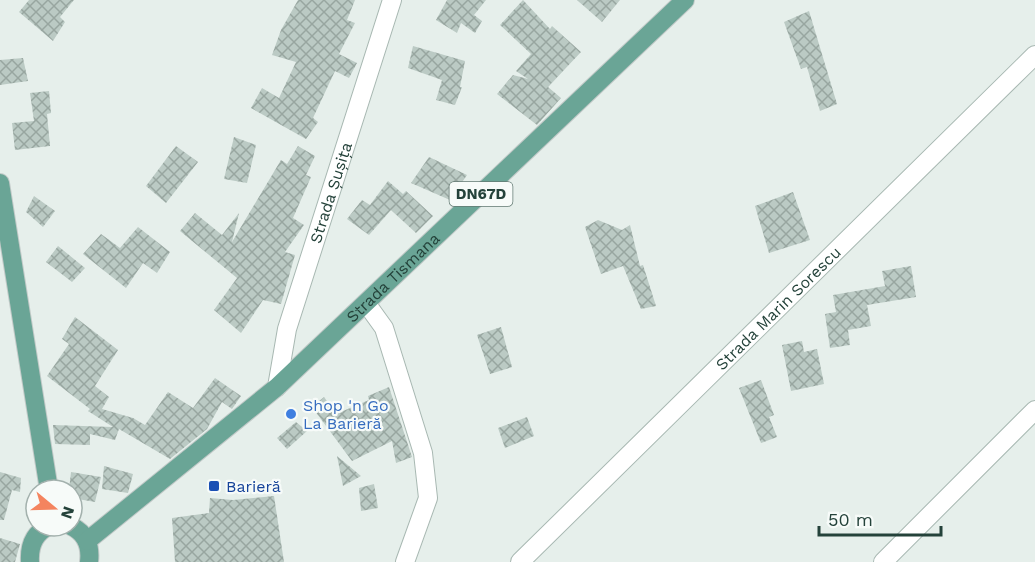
<svg xmlns="http://www.w3.org/2000/svg" width="1035" height="562" viewBox="0 0 1035 562" font-family="'Work Sans',sans-serif">
	<defs>
		<pattern id="building-cross-hatch" width="8" height="8" patternUnits="userSpaceOnUse" patternTransform="scale(1.5)"><rect width="8" height="8" fill="#bbcac4"/><path d="M0 0l8 8M0 8l8-8" fill="none" stroke="#98a6a0"/></pattern>
	</defs>
	<rect width="100%" height="100%" fill="#e6efeb"/>
	<path fill="url(#building-cross-hatch)" d="M29,0H74L60,17L65,22L53,41L19,12Z
		M298,0H355L347,20L355,23L339,54L357,63L349,78L335,71L313,118L318,122L306,139L251,108L262,88L279,98L296,62L272,55L281,30Z
		M447,0H486L474,15L482,21L475,33L461,23L457,33L436,20Z
		M523,0L550,29L552,26L581,52L548,87L561,98L537,125L497,94L513,75L528,79L516,71L531,54L500,25Z
		M577,0H620L602,22Z
		M809,11L837,104L820,111L807,67L801,69L784,22Z
		M413,46L465,61L460,87H462L455,105L436,100L442,80L408,68Z
		M23,58L28,81L0,85V60Z
		M49,91L51,113L47,114L50,146L15,150L12,123L34,121L30,93Z
		M234,137L256,145L247,183L224,179Z
		M176,146L198,162L166,203L146,186Z
		M298,146L315,156L306,175L311,177L293,218L304,225L285,252L295,255L281,304L263,300L241,333L214,310L237,278L180,231L195,213L222,235L239,213L232,242L281,160L287,164Z
		M429,157L467,175L450,200L411,183Z
		M388,181L403,194L406,191L433,216L416,233L391,210L369,235L347,219L362,200L370,205Z
		M793,192L810,240L769,253L755,206Z
		M34,196L55,211L43,227L26,212Z
		M598,220L622,230L630,225L640,266L643,265L656,306L641,309L623,266L601,274L585,227Z
		M138,227L170,252L157,273L143,263L126,288L83,254L101,234L120,248Z
		M58,246L85,268L72,282L46,262Z
		M911,266L916,297L867,305L871,326L848,330L850,345L830,348L825,314L836,312L833,295L885,286L882,271Z
		M75,317L118,350L95,386L109,397L102,409L133,418L145,425L168,392L193,408L215,378L241,396L232,409L222,402L207,429L170,459L119,429L115,440L90,434V445L55,444L53,425L113,427L88,411L90,409L47,376L69,344L62,339Z
		M501,327L512,367L490,374L477,335Z
		M802,341L804,352L817,349L824,384L791,391L782,345Z
		M761,380L774,415L769,417L777,437L761,443L739,388Z
		M389,387L412,457L396,463L392,441L352,461L312,407L324,397L336,414L369,400L368,396Z
		M527,417L534,436L505,448L498,428Z
		M296,422L307,431L287,449L277,438Z
		M337,456L361,476L343,486Z
		M104,466L133,474L128,493L102,489Z
		M0,472L21,478L20,492L12,490L4,520H0Z
		M71,472L101,477L95,502L72,498V490H69Z
		M374,484L378,508L361,511L359,488Z
		M274,496L284,562H175L172,518L209,513L210,498L233,500Z
		M0,538L20,544L15,562H0Z"/>
	<g fill="none" stroke-linecap="round" stroke-linejoin="round">
		<defs>
			<g id="street">
				<path d="M366,303L384,328L423,453L428,498L405,562"/>
				<path id="s1" d="M277,387L287,329L392,0"/>
				<path id="s2" d="M520,562L1035,55"/>
				<path d="M883,562L1035,410"/>
			</g>
			<g id="primary">
				<path d="M0,183L49,490"/>
				<path d="M71,526C86,533 91,546 89,562"/>
				<path id="s3" d="M87,541L277,387L685,0"/>
				<path d="M30,562C29,546 34,533 49,526"/>
			</g>
		</defs>
		<use href="#street" stroke="#a8b8b2" stroke-width="20"/>
		<use href="#primary" stroke="#c2cac8" stroke-width="20"/>
		<use href="#street" stroke="#fff" stroke-width="18"/>
		<use href="#primary" stroke="#6aa596" stroke-width="18"/>
	</g>
	<circle fill="#3f7fe0" stroke="#f7fbf9" stroke-width="2" cx="291" cy="414" r="6"/>
	<rect fill="#1a4fb4" stroke="#f7fbf9" stroke-width="2" x="208" y="480" width="12" height="12" rx="3"/>
	<g text-anchor="middle" dominant-baseline="central" stroke-width="4.5" stroke-linejoin="round" paint-order="stroke">
		<rect fill="#f7fbf9" stroke="#637a73" stroke-width="1.5" x="449.5" y="182" width="63" height="24" rx="4.5"/>
		<g font-size="15" font-weight="bold" fill="#24423a">
			<text x="481" y="194">DN67D</text>
		</g>
		<g font-size="16" fill="#24423a" stroke="#f7fbf9">
			<text stroke="none"><textPath href="#s1" startOffset="202">Strada Șușița</textPath></text>
			<text stroke="none"><textPath href="#s3" startOffset="404">Strada Tismana</textPath></text>
			<text stroke="none"><textPath href="#s2" startOffset="362">Strada Marin Sorescu</textPath></text>
		</g>
		<g font-size="16" fill="#366cbe" stroke="#f7fbf9" text-anchor="start">
			<text x="303" y="405">Shop 'n Go<tspan x="303" dy="18">La Barieră</tspan></text>
		</g>
		<g font-size="16" fill="#164399" stroke="#f7fbf9" text-anchor="start">
			<text x="226" y="486">Barieră</text>
		</g>
	</g>
	<g transform="translate(54 508) rotate(109)"><circle r="28" fill="#f7fbf9" stroke="#a3b1ad" stroke-width="1.5"/>
	<path d="M0-4.5L10 22L0 15L-10 22Z" fill="#f4845f"/>
	<text y="-9" font-size="16" font-weight="bold" text-anchor="middle" fill="#24423a">N</text>
	</g>
	<path d="M819 526v9h122v-9" fill="none" stroke="#24423a" stroke-width="3"/>
	<text x="828" y="526" font-size="18" fill="#24423a" stroke="#f7fbf9" stroke-width="4.5" paint-order="stroke">50 m</text>
</svg>
